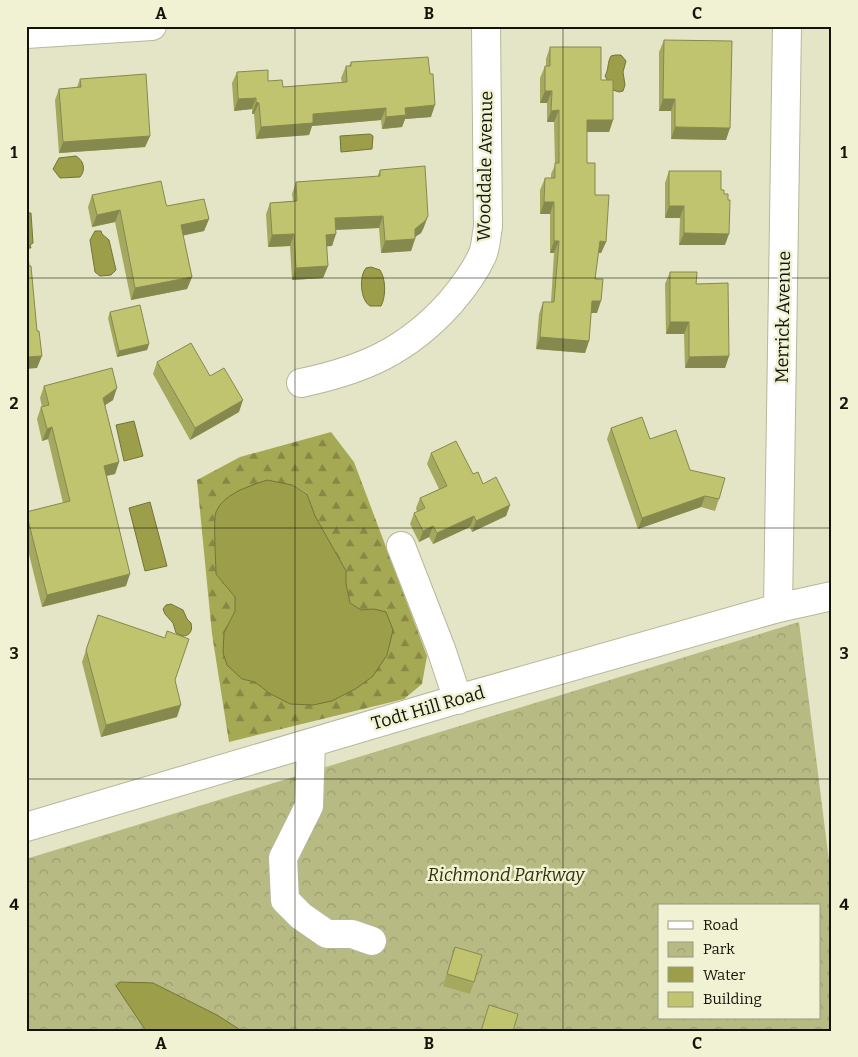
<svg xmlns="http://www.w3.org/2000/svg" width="858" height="1057" viewBox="0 0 858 1057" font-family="Bitter,serif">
	<defs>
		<pattern id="forest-firs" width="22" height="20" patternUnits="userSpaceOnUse" patternTransform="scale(1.25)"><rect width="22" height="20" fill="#a6a954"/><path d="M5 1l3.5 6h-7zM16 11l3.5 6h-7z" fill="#868844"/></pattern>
		<pattern id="park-crowns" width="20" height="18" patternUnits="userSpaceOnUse" patternTransform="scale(1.25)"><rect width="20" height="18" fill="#b7ba83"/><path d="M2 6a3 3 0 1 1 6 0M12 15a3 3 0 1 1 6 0" fill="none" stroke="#9c9f70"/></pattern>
	</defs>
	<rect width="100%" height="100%" fill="#e3e5c6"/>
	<path fill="url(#forest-firs)" fill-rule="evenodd" d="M331,432L354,462L427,656L422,684L404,699L229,742L212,634L197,480L240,457ZM292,485L307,493L315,516L346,571V584L350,603L361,610L374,609L269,693L255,682L242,679L224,633L235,611V597L216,574V553Z"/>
	<path fill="url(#park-crowns)" fill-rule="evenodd" d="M799,622L832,885V1031H26V859ZM659,906H819V1018H659Z"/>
	<path fill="#9c9e49" stroke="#737536" d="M615,55H621L626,61L623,72L625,85L623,91L619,92L613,90L605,76C609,69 607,63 611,56Z
		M370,134L373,136L372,149L341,152L340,136Z
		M76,156C84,161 86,170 80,177L60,178L53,169L59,158Z
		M26,213H31L33,243L30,245L31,248H26Z
		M95,231H101L102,234L109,240L116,270L111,275L100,276L95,272L90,240Z
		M371,267L380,270C386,279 386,297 381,306H370C360,300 359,276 366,268Z
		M134,421L143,456L124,461L116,425Z
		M267,480L292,485L307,494L315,516L346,571V584L350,603L361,610L374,609L386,612L393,630L387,655L373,676L357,688L332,701L313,705L290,704L269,693L255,682L242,679L227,665L223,653L224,633L235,611V597L216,574C216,563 213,520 216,512C224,493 250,486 267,480Z
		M150,502L167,566L145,571L129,508Z
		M171,604L183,610L187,619L191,623C193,630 190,636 183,636L176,633L173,623L165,614L163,609L166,605Z
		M120,982L153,983L217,1015L242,1031H146L116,986Z"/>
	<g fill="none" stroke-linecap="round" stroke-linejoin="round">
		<defs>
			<path id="minor" d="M26,34L152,26
				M301,383C363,370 407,351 450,303C462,289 474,273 482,256C486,248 486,236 488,227L486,26
				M401,546L441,649L458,700
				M778,608L787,26
				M311,743L309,806L283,858L285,900L301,916L327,934H352L372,941
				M26,827L465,697L778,608L832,596"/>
		</defs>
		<use href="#minor" stroke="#b6b89a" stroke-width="30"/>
		<use href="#minor" stroke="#fff" stroke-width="28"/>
	</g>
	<path fill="#a5a95f" d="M664,40L726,140L671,139V111H659V52Z
		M550,47L601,80L613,120L609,132H587V163L606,242L601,253H598L595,279L597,313H591L589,341L585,353L536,349L539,314L543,302H551L554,253H550V214H540V190L545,178H551V174L555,165L554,122H547V103H540V78L545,66H546V59Z
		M351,62L431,117L405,119L402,127L382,129L381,120L312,126L309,135L256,139L254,114H252V109L234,111L232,83L237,72L283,87L342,83L341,78L346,66H349Z
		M80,79L150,136L145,147L59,153L55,100L59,89L77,87Z
		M380,170L424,227L421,233L415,237V239L411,251L381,253L379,228L336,230L332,246H326L328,266L323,278L292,280L290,246L268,247L266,214L270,203L293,201L292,194L296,182L377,177Z
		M669,171L721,190L725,245H679L680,218H665V183Z
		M92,195L166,204L167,206L209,219L204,231L183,235L192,277L187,289L131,300L115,222L92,227L88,207Z
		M670,272L696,284L729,356L725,368H685L684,334H666L665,284Z
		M110,312L149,344L147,350L117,357L108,318Z
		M157,362L210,376L239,412L190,440L153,374Z
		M44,386L113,400L105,405L119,462L115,474L107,476L126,586L42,607L26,542V512L63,503L48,439L42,441L37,419L41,407H42L40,398Z
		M611,428L650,439L690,470L719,499L715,511L701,507L638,529L607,439Z
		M431,453L473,474L483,484L510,505L506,516L472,532L470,527L433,544L429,537L419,542L410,524L414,513L417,512L416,508L420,498L439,489L427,464Z
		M98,615L175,680L177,717L101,737L82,662Z
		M455,947L474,982L470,994L443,986L451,959Z"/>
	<path fill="#86894e" d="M545,91H552L547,103H540Z
		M256,98L252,109L234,111L238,99Z
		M663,99H675L671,111H659Z
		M256,102L259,103L254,114H252Z
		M435,105L431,117L405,119L402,127L382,129L386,117L405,108Z
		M386,108L381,120L312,126L309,135L256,139L261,127L313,114Z
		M559,110L554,122H547L551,111Z
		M587,120H613L609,132H582Z
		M675,127L730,128L726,140L671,139Z
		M150,136L145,147L59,153L63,142Z
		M544,202H554L550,214H540Z
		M669,206H684L680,218H665Z
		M120,210L115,222L92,227L97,215Z
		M383,216L379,228L331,230L335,218Z
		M428,216L424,227L421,233L412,239H415L411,251L381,253L385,241L415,229Z
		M209,219L204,231L177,237L181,225Z
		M684,233L729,234L725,245H679Z
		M294,234L290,246L268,247L272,235Z
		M336,234L332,246L321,247L326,235Z
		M554,241H559L554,253H550Z
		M600,241L606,242L601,253H595Z
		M328,266L323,278L292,280L296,268Z
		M192,277L187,289L131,300L135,288Z
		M592,301H601L597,313H587Z
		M670,322H689L684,334H666Z
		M540,337L589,341L585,353L536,349Z
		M149,344L147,350L117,357L119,351Z
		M42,356L37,368L26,369V357Z
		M729,356L725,368H685L689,357Z
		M117,388L113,400L99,409L103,398Z
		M243,400L239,412L190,440L195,428Z
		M52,427L48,439L42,441L47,429Z
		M119,462L115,474L100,477L104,466Z
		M705,496L701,507L638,529L642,518Z
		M510,505L506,516L472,532L476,521Z
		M474,516L470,527L433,544L437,533Z
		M433,526L429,537L419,542L423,531Z
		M130,574L126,586L42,607L47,595Z
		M181,705L177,717L101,737L106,725Z"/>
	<path fill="#c0c46f" stroke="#86894e" d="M664,40L732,41L730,128L675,127V99H663Z
		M550,47H601V80H613V120H587V163H595V195H609L606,242L600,241L595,279H603L601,301H592L589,341L540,337L543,302H554L559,241H554V202H544L545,178H555V163H559V110L551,111L552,91H545V66H550Z
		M428,57L430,74H433L435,105L405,108L406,115L386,117V108L313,114V123L261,127L259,103L256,102V98L238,99L237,72L268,70V81L282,80L283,87L347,82L346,66H351V62Z
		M146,74L150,136L63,142L59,89L81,87L80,79Z
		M425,166L428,216L425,221L415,229V239L385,241L383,216L335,218L336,234L326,235L328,266L296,268L294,234L272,235L270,203L297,201L296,182L380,176V170Z
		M669,171H721V190H724V194H728V200H730L729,234L684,233V206H669Z
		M161,181L166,204L167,206L204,199L209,219L181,225L192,277L135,288L120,210L97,215L92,195Z
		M26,244H27L29,266H31L37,331H39L42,356L26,357Z
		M670,272H697L696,284L728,283L729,356L689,357V322H670Z
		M140,305L149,344L119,351L110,312Z
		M191,343L210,376L224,368L243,400L195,428L157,362Z
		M112,368L117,388L103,398L119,462L104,466L130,574L47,595L26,512L70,501L52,427L47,429L41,407L49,405L44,386Z
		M642,417L650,439L676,430L690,470L725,478L719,499L705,496L642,518L611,428Z
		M456,441L473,474L478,472L483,484L496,477L510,505L476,521L474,516L437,533L433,526L423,531L414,513L425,508L420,498L447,486L431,453Z
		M98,615L165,638L167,631L189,639L175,680L181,705L106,725L86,650Z
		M455,947L482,955L474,982L447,974Z
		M489,1005L518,1014L513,1031H481Z"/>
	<path fill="none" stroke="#131409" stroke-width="1" stroke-opacity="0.55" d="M295,26V1031M563,26V1031M26,278H832M26,528H832M26,779H832"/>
	<g text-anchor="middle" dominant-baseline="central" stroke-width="5" stroke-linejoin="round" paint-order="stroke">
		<g font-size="18" fill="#131409" stroke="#f0f2d3">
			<text transform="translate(485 166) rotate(-89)">Wooddale Avenue</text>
			<text transform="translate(783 317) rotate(-89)">Merrick Avenue</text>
			<text transform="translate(428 708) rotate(-16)">Todt Hill Road</text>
		</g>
		<g font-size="18" font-style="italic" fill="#2f2f0a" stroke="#f0f2d3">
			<text x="506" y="875">Richmond Parkway</text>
		</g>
	</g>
	<rect width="858" height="1057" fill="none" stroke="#f0f2d3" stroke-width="55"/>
	<rect x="658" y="904" width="162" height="115" fill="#f0f2d3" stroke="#989982"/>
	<rect x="668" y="921" width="25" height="8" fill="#ffffff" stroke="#989982"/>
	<text x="703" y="930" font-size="15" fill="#131409">Road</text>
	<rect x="668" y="942" width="25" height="15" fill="url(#park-crowns)" stroke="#989982"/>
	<text x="703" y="954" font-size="15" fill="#131409">Park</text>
	<rect x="668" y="967" width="25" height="15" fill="#9c9e49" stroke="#989982"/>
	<text x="703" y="980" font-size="15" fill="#131409">Water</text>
	<rect x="668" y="992" width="25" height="15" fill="#c0c46f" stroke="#989982"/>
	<text x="703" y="1004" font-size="15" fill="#131409">Building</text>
	<rect x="28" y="28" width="802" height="1002" fill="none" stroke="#131409" stroke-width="2"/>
	<g font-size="16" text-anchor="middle" font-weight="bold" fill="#131409">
		<text x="161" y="19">A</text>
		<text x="429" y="19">B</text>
		<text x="697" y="19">C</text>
		<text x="14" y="158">1</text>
		<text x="844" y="158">1</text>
		<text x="14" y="409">2</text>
		<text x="844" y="409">2</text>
		<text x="14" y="659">3</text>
		<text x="844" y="659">3</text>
		<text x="14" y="910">4</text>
		<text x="844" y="910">4</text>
		<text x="161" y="1049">A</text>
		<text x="429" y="1049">B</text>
		<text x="697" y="1049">C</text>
	</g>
</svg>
